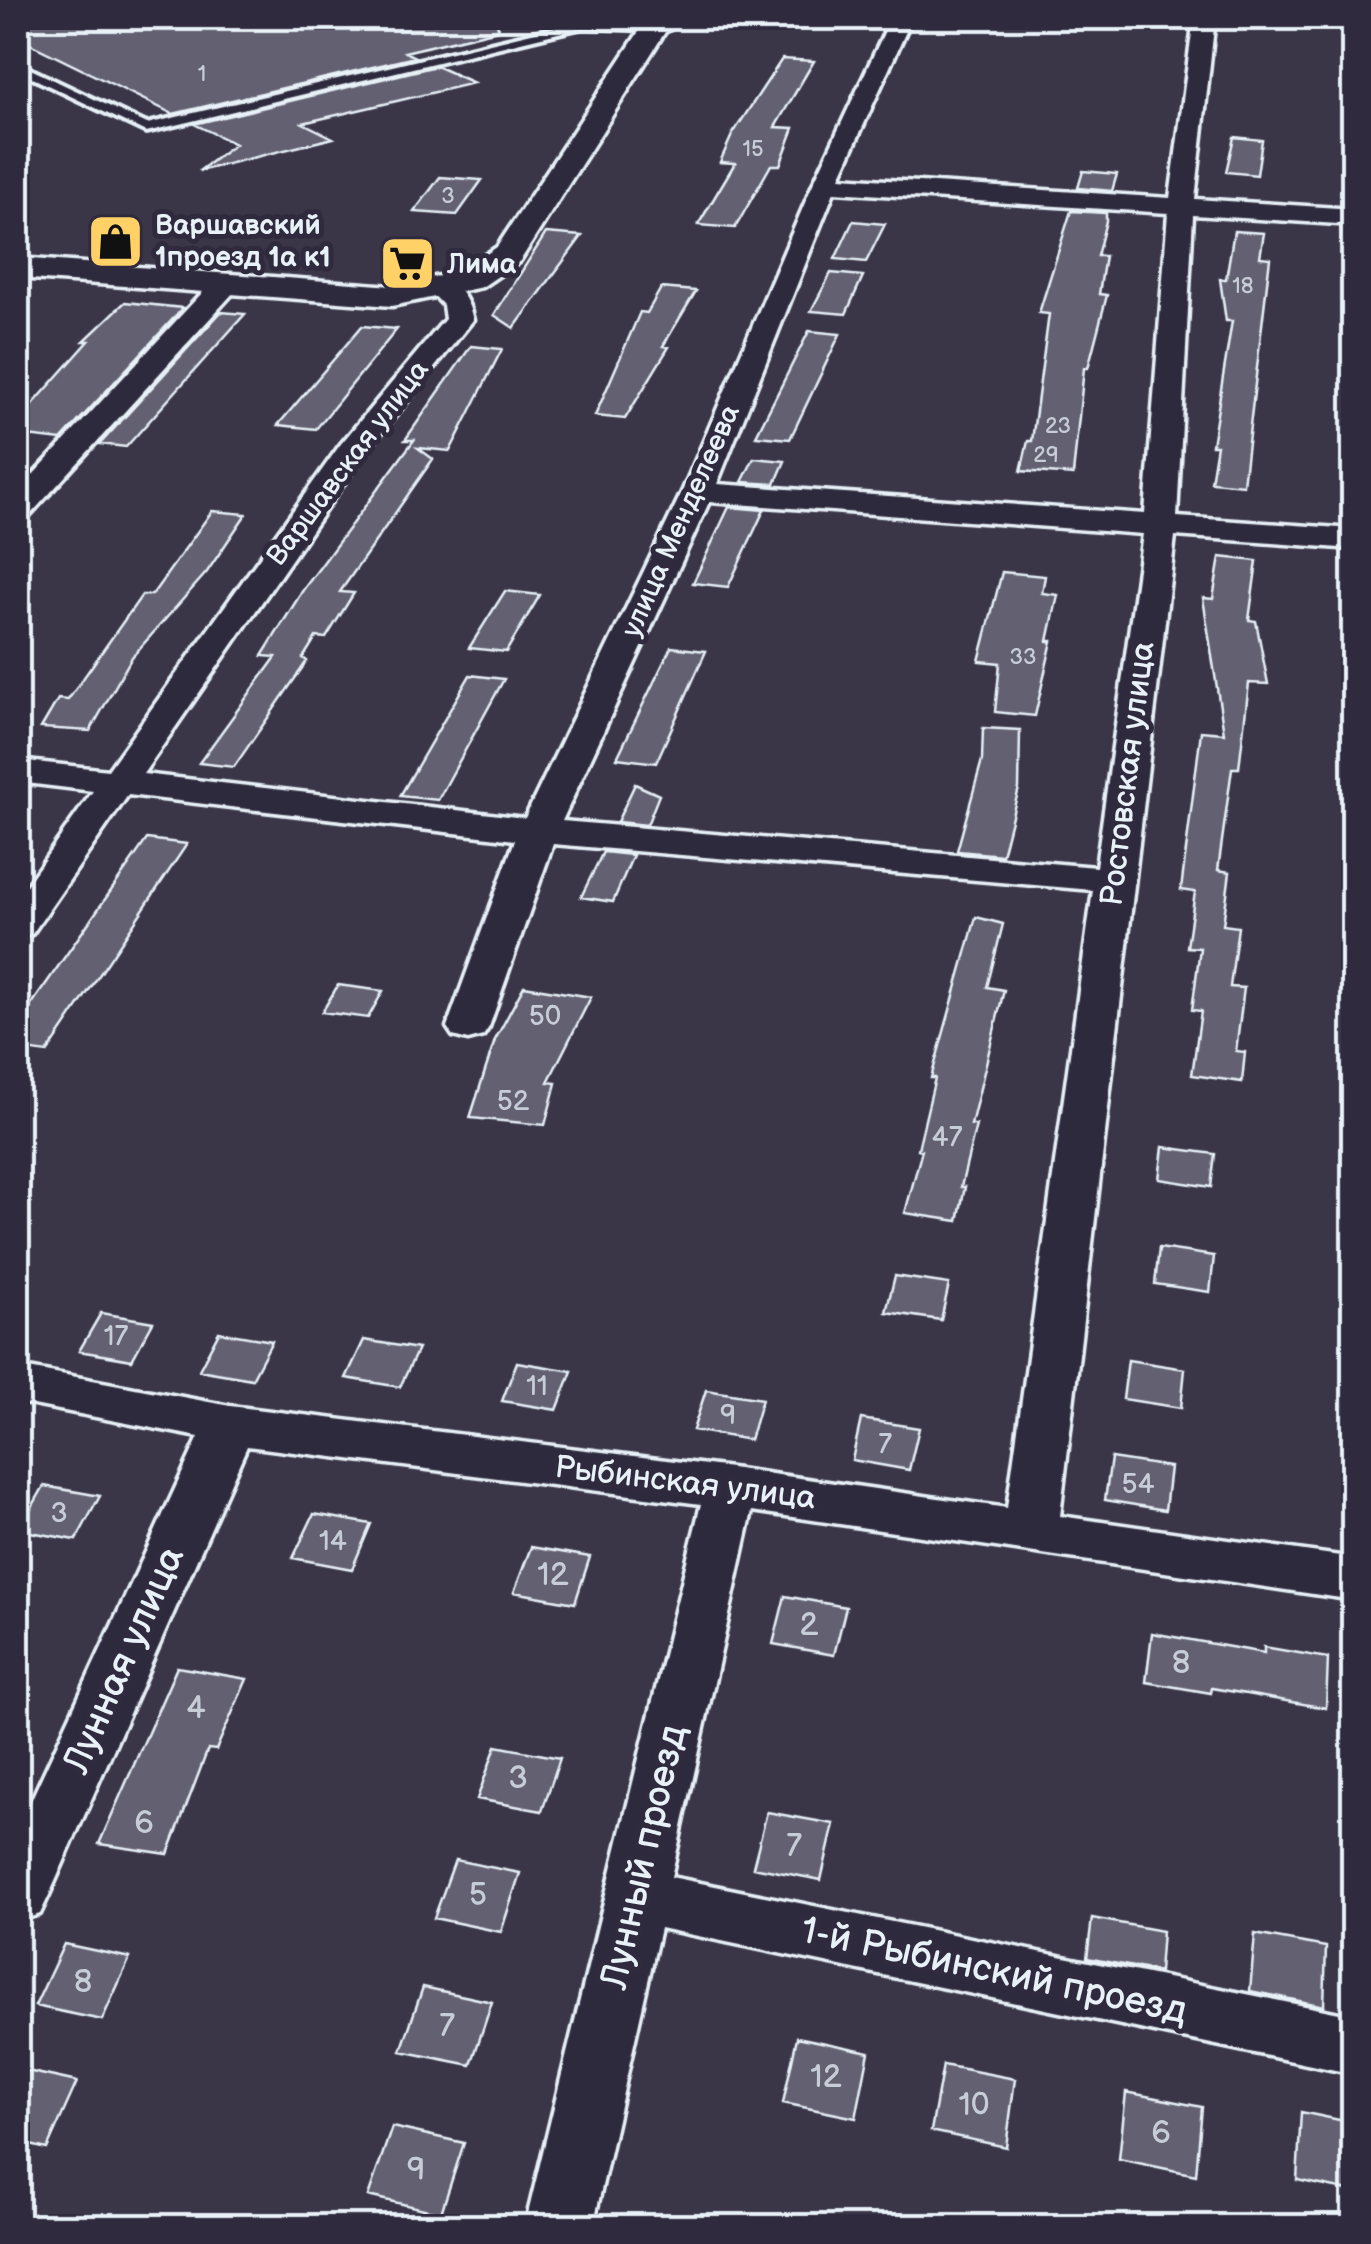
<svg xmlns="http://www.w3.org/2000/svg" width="1371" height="2244" viewBox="0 0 1371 2244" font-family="'Balsamiq Sans',sans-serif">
	<rect width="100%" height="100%" fill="#3a3648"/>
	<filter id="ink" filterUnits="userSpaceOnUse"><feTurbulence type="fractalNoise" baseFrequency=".01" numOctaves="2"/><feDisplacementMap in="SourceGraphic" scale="20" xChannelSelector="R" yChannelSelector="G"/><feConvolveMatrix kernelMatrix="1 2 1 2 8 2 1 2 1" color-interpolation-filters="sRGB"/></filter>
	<g filter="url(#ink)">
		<path fill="#636171" stroke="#e8f1f8" stroke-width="2.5" d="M18,18H497L498,30L405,52L415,57L173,114L18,38Z
			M782,59L814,61L775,127L794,128L780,165H771L735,228L698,225L735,163L720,162L732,135Z
			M436,66L474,83L303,123L333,138L199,171L235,144L194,124Z
			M1234,137L1262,140L1257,175L1226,172Z
			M1083,171L1117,174L1112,191L1078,188Z
			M440,177L482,180L457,215L414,212Z
			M1071,211L1106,213V221L1097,256H1105L1099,294L1107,295L1088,368H1084L1073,475L1021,471L1028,441H1032L1049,314L1039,313Z
			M853,221L885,224L866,262L835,259Z
			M1234,231L1264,233L1260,257L1270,258L1243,485L1211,482L1217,445H1212L1232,321H1226L1220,279H1226Z
			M546,233L582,236L514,328L494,315Z
			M831,273L863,276L846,314L811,311Z
			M661,288L696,291L663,346L669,347L625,419L595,416L640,312L647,313Z
			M125,302L183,308L61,440L18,435V421L89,341H84Z
			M221,312L245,314L126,447L100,444Z
			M362,326L397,329L316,429L278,425Z
			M809,331L840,334L790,439L756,436Z
			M471,346L502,349L450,451L418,448L433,459L340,592L354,593L326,638L316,637L303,658L307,661L234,767L199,763L276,657L262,656L303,590L414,440H405Z
			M754,458L785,461L775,484L742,482Z
			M729,507L764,510L728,587L693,583Z
			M212,511L246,514L207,572L132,657L90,731L41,728L58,699L68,700L142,595H152Z
			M1220,557L1257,561L1249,620L1256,621L1268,684L1249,683L1239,768H1232L1218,870L1230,872L1223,925L1238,927L1230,987L1244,988L1236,1051L1245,1052L1242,1082L1192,1075L1201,1011L1192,1010L1200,948L1187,947L1195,892L1181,890L1201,731L1224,733L1203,598L1213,599Z
			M1002,572L1045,576L1042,593L1058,595L1048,641H1052L1035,716L995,712L1000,663L979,661Z
			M505,591L540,595L506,652L469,648Z
			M671,647L706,651L656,763L617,758Z
			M470,675L504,679L438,800L400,796Z
			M983,728L1020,730L1019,788L1002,855L957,851L982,760Z
			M635,784L659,795L647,825L617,822Z
			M147,839L187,844L47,1053L18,1049V1024Z
			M603,852L633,855L613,902L581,897Z
			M976,917L1003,924L987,987L1004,990L971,1125H976L961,1187H965L958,1221L905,1213L922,1150L918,1149L935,1078H931Z
			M338,985L383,991L368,1018L322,1012Z
			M524,986L591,997L548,1082L556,1083L545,1125L470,1118L495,1040Z
			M1163,1147L1215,1154L1211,1187L1159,1179Z
			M1159,1248L1214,1256L1210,1292L1155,1284Z
			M895,1276L949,1284L941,1320L886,1312Z
			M101,1313L153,1322L132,1360L79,1351Z
			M219,1332L272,1341L252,1379L199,1370Z
			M364,1340L418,1349L400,1387L346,1378Z
			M1128,1360L1185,1369L1181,1408L1123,1399Z
			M517,1362L572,1371L557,1410L502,1401Z
			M706,1390L762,1399L750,1440L693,1430Z
			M861,1419L919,1428L909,1470L852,1460Z
			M1111,1458L1170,1467L1165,1510L1105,1500Z
			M44,1486L100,1496L76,1540L19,1530Z
			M314,1514L371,1524L352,1569L293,1558Z
			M531,1547L590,1557L575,1603L514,1592Z
			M785,1596L846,1607L834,1655L773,1644Z
			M1152,1633L1264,1653V1647L1328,1658L1326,1708L1212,1688L1211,1693L1146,1682Z
			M177,1667L247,1679L216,1750L208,1749L168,1854L99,1844Z
			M496,1746L560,1758L542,1811L477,1799Z
			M767,1812L834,1824L821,1880L753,1867Z
			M455,1860L520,1873L501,1932L434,1918Z
			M1092,1918L1162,1931L1159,1972L1087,1958Z
			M1255,1934L1326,1947L1324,2006L1250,1991Z
			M64,1944L130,1958L102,2020L35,2006Z
			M423,1987L492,2002L471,2065L401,2051Z
			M797,2037L869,2052L856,2118L783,2103Z
			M943,2065L1015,2079L1006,2147L931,2131Z
			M18,2069L77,2082L47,2149L18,2142Z
			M1126,2092L1202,2107L1196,2175L1119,2159Z
			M1301,2112L1354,2123V2192L1297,2180Z
			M392,2127L464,2143L441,2213L368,2196Z"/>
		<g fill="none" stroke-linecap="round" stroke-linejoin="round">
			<defs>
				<path id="service" d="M583,21L660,27L655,30L583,27L146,132L18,71V64L22,65L147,124Z"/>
				<path id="minor" d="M891,18H912L840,177L1170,198L1194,18H1215L1195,199L1354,209V225L1193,215L1177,517L1354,529V549L1175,536L1060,1516L1354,1558V1600L752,1511L671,1877L1354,2016V2074L660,1928L593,2226H525L701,1504L247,1446L49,1895L40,1914L18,1921V1829L199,1437L18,1402V1366L230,1406L731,1468L1007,1508L1093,890L553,844L489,1027L483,1036L468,1040L453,1036L447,1027L515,840L128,795L32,934L18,937V897L93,791L18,782V760L108,770L340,445L445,319L443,305L426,287L440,279C460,284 469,301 473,320L362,457L143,774L525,818L682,492L813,184ZM834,192L1168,213L1145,514L717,484ZM709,502L1143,534L1096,867L562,821Z
					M225,277L235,279L239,285L235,291L29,516L18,518V491L215,279Z"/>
				<path id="secondary" d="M655,18H689L665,32L520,261L482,287L392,306L18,278V258L392,286L459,272L497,247L642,27Z"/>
			</defs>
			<use href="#service" stroke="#e8f1f8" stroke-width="8"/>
			<use href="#minor" stroke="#e8f1f8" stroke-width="7"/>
			<use href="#secondary" stroke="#e8f1f8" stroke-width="7"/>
			<use href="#service" fill="#2f2a3d" fill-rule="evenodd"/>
			<use href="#minor" fill="#2f2a3d" fill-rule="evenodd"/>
			<use href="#secondary" fill="#2f2a3d" fill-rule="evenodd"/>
		</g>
	</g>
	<defs>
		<symbol id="shop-square" viewBox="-11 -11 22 22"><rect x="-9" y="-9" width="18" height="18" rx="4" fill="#ffd166" stroke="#2f2a3d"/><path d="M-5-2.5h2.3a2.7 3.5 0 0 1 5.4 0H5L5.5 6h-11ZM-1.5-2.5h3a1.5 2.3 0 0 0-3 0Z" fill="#111"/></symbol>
		<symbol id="supermarket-square" viewBox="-11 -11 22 22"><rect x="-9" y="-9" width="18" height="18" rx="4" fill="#ffd166" stroke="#2f2a3d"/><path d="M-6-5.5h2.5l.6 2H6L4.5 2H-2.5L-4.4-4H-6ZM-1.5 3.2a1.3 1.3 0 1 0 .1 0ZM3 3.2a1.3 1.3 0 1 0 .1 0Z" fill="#111"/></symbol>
	</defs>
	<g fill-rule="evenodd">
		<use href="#shop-square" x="84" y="210" width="63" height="63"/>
		<use href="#supermarket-square" x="376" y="232" width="63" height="63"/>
	</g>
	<g text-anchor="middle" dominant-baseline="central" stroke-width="10" stroke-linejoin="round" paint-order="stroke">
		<g font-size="22" fill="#c7cdd6">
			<text x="202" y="74">1</text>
			<text x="753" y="149">15</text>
			<text x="448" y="196">3</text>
			<text x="1243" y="286">18</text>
			<text x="1058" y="426">23</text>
			<text x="1046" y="455">29</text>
			<text x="1023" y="657">33</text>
		</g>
		<g font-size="28" font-weight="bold" fill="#e8f1f8" stroke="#2f2a3d" text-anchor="start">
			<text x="155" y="225">Варшавский<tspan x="155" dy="32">1проезд 1а к1</tspan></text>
			<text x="447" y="264">Лима</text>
		</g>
		<g font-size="28" fill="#e8f1f8" stroke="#2f2a3d">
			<text transform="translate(348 463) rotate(-53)">Варшавская улица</text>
			<text transform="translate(681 521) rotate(-66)">улица Менделеева</text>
		</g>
		<g font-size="28" fill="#c7cdd6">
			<text x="545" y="1016">50</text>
			<text x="513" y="1101">52</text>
			<text x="947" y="1137">47</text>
			<text x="116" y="1336">17</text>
			<text x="537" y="1386">11</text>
			<text x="728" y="1415">9</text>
			<text x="885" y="1444">7</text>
			<text x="1138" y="1484">54</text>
			<text x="59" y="1513">3</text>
			<text x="333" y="1541">14</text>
		</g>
		<g font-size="32" fill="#e8f1f8" stroke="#2f2a3d">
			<text transform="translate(1128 774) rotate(-83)">Ростовская улица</text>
			<text transform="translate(685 1483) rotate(7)">Рыбинская улица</text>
		</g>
		<g font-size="32" fill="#c7cdd6">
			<text x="553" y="1575">12</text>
			<text x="809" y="1625">2</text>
			<text x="1181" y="1663">8</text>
			<text x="196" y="1708">4</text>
			<text x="518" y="1778">3</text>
			<text x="144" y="1823">6</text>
			<text x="794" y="1846">7</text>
			<text x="478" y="1895">5</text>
			<text x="83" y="1982">8</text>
			<text x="447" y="2026">7</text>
			<text x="826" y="2077">12</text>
			<text x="974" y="2105">10</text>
			<text x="1161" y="2133">6</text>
			<text x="416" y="2169">9</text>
		</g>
		<g font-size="38" fill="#e8f1f8" stroke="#2f2a3d">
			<text transform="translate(124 1660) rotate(-66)">Лунная улица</text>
			<text transform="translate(644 1857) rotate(-77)">Лунный проезд</text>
			<text transform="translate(994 1971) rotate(12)">1-й Рыбинский проезд</text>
		</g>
	</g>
	<rect width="1371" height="2244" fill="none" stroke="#2f2a3d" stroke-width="60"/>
	<rect x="30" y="30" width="1311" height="2184" fill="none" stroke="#e8f1f8" stroke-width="4" filter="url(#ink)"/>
</svg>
